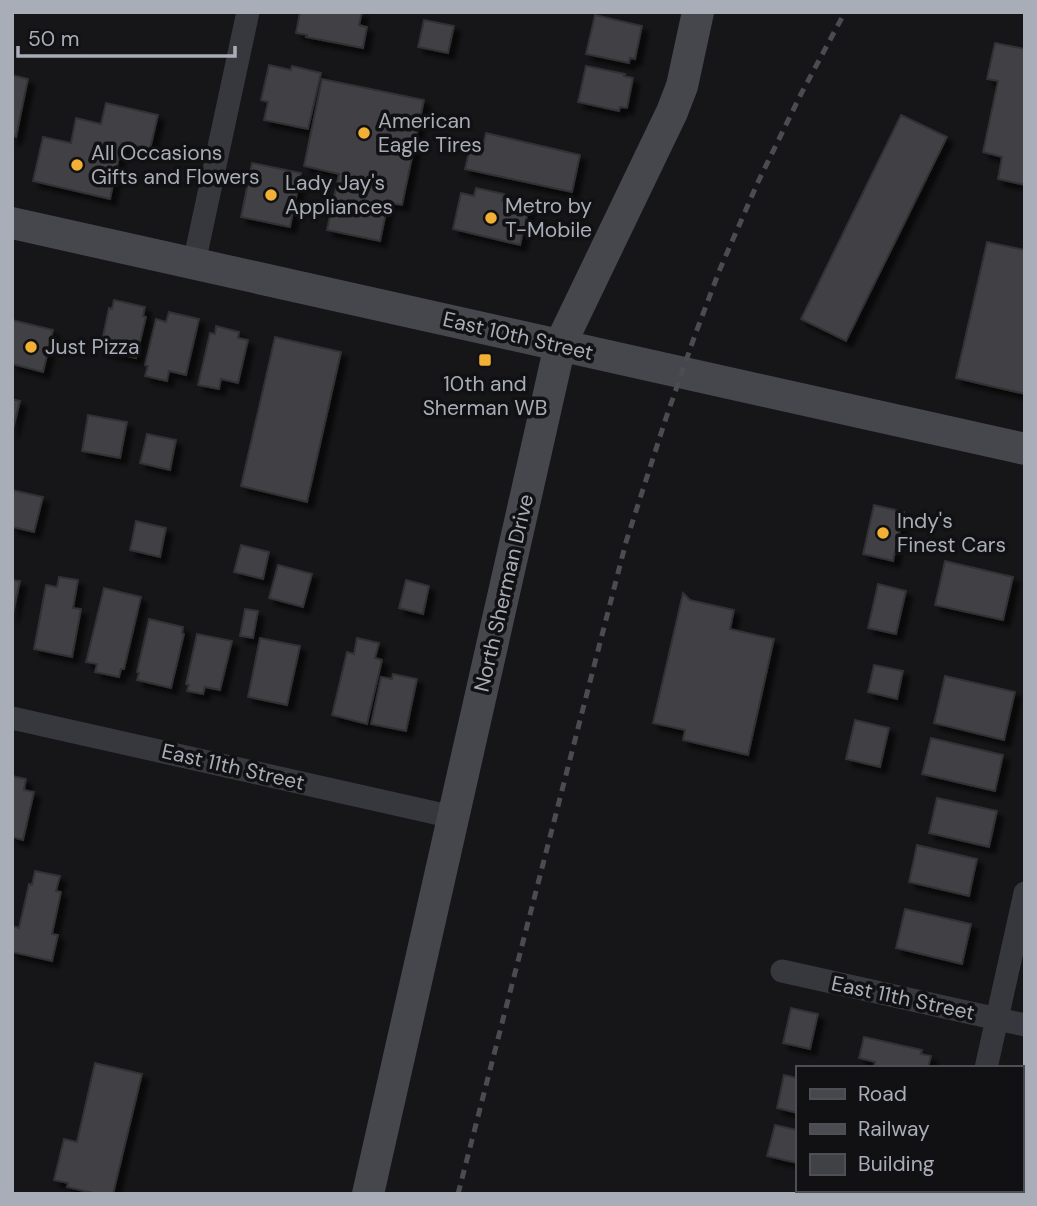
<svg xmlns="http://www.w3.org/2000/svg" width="1037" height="1206" viewBox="0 0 1037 1206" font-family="'DM Sans',sans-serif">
	<defs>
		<filter id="shadow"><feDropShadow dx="6" dy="6" stdDeviation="2" flood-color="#0009"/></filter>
	</defs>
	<rect width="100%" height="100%" fill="#161618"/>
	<path fill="#404145" stroke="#303034" stroke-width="2" filter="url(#shadow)" d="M300,12H362L359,25L367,27L363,48L306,37L307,35L296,33Z
		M595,15L642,26L635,59L630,58L629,63L586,54Z
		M424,20L454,26L448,53L418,47Z
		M995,43L1025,49V185L998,179L1002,157L983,152L998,81L987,79Z
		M269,65L291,70L292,66L321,73L308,129L264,120L268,102L261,100Z
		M586,66L625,74L624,76L633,78L627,108L620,107L619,111L578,102Z
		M12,75L28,79L16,137L13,136L12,142Z
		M322,79L424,100L402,205L388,203L380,241L327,230L339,174L304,166Z
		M106,103L158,115L150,149L122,143L110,199L33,181L43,137L71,143L76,118L101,124Z
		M901,115L947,137L846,341L801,319Z
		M486,133L580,155L572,192L465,169L469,152L481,155Z
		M252,163L301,173L290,227L241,217Z
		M476,188L504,194L502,201L529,207L520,245L453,229L461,193L474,196Z
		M987,242L1025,250V394L956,378Z
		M114,300L145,307L143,316L146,317L136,358L100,350L109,308L112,309Z
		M169,312L199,319L186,375L169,371L167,381L145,376L148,366L145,365L156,319L166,322Z
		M12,320L53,330L43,372L12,364Z
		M216,326L239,332L238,338L248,340L238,383L221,379L219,389L198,385L210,333L215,334Z
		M275,337L341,352L307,502L241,486Z
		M12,399L20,401L12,433Z
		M88,415L127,422L120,458L82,451Z
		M147,434L176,440L170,470L140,463Z
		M12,490L43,497L34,532L12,527Z
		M874,505L904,512L893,561L863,554Z
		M136,521L166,528L160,557L130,550Z
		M241,545L269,552L263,579L234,572Z
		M945,561L1013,577L1003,620L935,605Z
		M278,565L312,574L303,607L269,598Z
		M59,577L78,580L73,608L81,609L72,657L34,649L46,585L57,587Z
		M12,580L20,581L12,618Z
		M406,580L429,586L423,614L399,608Z
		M878,584L906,591L896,634L868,628Z
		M104,588L141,597L124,669H121L119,677L95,672L97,664L86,662Z
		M683,593L690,600L734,610L730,629L774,639L748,755L683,740L685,730L653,723Z
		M245,609L258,611L253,638L240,636Z
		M149,619L183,627L182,633L184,634L171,688L137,680L139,673L137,672Z
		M197,634L232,641L220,690L205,687L203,694L187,691L189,685L186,684Z
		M260,638L300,646L287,705L248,697Z
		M357,638L379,643L375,658L382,660L367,724L332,715L347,652L354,654Z
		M874,665L903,671L897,699L868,692Z
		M393,674L417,679L406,731L371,724L381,677L392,679Z
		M945,676L1015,692L1004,740L934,723Z
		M855,720L889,728L880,767L846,759Z
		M931,738L1003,755L995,791L922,774Z
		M12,776L26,779L24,790L34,792L23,840L12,837Z
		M937,798L997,811L989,847L929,833Z
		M917,845L977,859L969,896L909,882Z
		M35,871L60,876L56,891L61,892L52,934L58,935L52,961L12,952V926L19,928L29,884L32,885Z
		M905,909L971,924L962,964L896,948Z
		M791,1008L818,1014L810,1049L783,1043Z
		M864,1037L922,1050L921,1054L931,1056L928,1068H874L875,1062L859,1058Z
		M95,1063L142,1074L113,1194H97L67,1187L68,1183L54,1180L64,1139L77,1142Z
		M784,1075L797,1078V1113L777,1108Z
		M775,1125L797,1130V1163L767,1156Z"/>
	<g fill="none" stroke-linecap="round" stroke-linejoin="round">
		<path stroke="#37383d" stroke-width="23" d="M194,263L248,12
			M12,718L453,817
			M782,971L1025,1025
			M986,1068L1025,893
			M957,1194L958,1190"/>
		<path stroke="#45474d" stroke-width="32" d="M12,223L1025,449
			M368,1194L560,345L672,112L682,86L698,12"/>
		<path stroke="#4a4c52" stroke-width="5" stroke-dasharray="9 7" stroke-linecap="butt" d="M458,1194L626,542L666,418L695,335L720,269L758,182L801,94L845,12"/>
	</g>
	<g fill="#f2b134" stroke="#111113" stroke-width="2.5">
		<circle cx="364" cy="133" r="7"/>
		<circle cx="77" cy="165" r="7"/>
		<circle cx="271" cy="195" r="7"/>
		<circle cx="491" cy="218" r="7"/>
		<circle cx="31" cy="347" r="7"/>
		<rect x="478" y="353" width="14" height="14" rx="3.5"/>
		<circle cx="883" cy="533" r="7"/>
	</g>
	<g text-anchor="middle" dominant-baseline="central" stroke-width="7" stroke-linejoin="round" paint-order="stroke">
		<g font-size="21" fill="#a8adb8" stroke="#111113" text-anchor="start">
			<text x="378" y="121">American<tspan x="378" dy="24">Eagle Tires</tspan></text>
			<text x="91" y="153">All Occasions<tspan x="91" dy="24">Gifts and Flowers</tspan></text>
			<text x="285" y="183">Lady Jay's<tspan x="285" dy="24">Appliances</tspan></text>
			<text x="505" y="206">Metro by<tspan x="505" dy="24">T-Mobile</tspan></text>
			<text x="45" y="347">Just Pizza</text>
			<text x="485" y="384" text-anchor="middle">10th and<tspan x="485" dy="24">Sherman WB</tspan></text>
			<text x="897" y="521">Indy's<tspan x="897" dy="24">Finest Cars</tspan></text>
		</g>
		<g font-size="21" fill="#a8adb8" stroke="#111113">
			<text transform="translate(518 336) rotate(13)">East 10th Street</text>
			<text transform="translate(504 593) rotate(-77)">North Sherman Drive</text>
			<text transform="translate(233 767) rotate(13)">East 11th Street</text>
			<text transform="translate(903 998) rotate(12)">East 11th Street</text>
		</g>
	</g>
	<rect width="1037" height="1206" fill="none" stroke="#a8adb8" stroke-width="28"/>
	<rect x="796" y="1066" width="228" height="126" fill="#111113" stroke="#4d4f55" stroke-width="2"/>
	<rect x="810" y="1089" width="35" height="10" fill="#45474d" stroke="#4d4f55" stroke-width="2"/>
	<text x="858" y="1101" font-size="21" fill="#a8adb8">Road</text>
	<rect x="810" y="1124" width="35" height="10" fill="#4a4c52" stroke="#4d4f55" stroke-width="2"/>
	<text x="858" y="1136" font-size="21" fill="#a8adb8">Railway</text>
	<rect x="810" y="1154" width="35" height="21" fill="#404145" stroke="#4d4f55" stroke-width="2"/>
	<text x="858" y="1171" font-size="21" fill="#a8adb8">Building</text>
	<path d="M18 46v10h217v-10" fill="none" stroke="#a8adb8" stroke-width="3.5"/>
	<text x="28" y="46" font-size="21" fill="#a8adb8" stroke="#111113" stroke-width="5" paint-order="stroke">50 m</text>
</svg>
